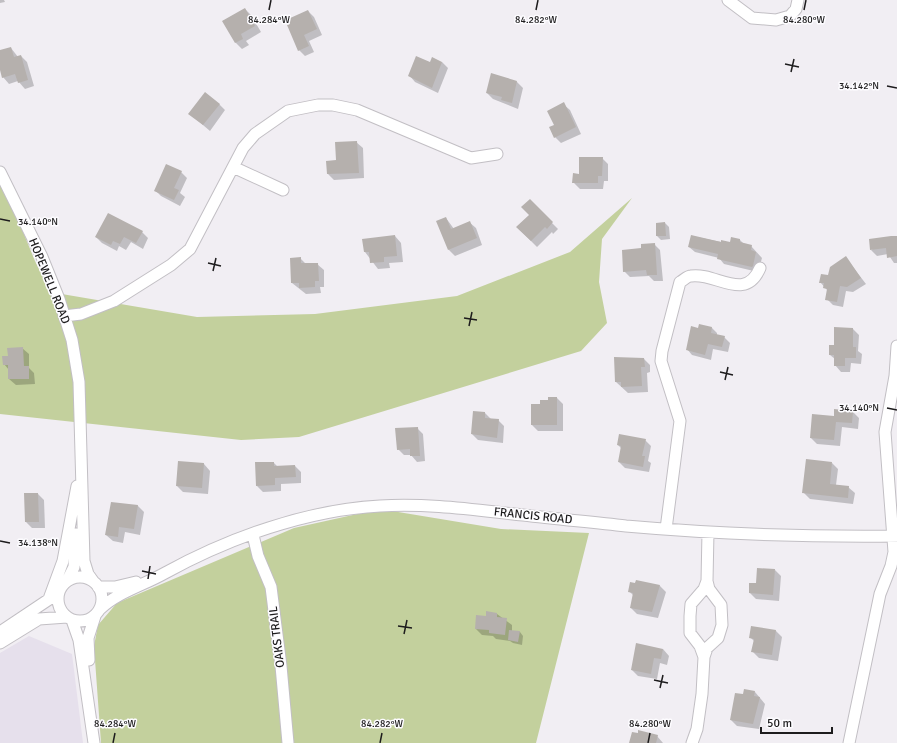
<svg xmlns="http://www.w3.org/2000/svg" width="897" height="743" viewBox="0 0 897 743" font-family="Signika,sans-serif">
	<rect width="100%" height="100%" fill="#f1eef3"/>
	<path fill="#e6e0ec" d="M29,636L72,654L83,743H0V653Z"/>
	<path fill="#c3d09d" d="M0,176L35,261L50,292L197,317L315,314L457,296L570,252L632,198L602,239L599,282L607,323L581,351L299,437L241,440L0,414Z
		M380,509L501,529L589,533L536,743H101L94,646L98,625L117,603L294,528Z"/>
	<path fill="#0003" d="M0,0H4L5,2L0,3Z
		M245,9L251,15L261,32L246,41L249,45L242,49L236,43L223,21Z
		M308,11L314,17L322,35L309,41L314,52L305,56L299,50Z
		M11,48L18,57L21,56L27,62L34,86L25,89L18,81L9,84L3,77L0,60Z
		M442,62L448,68L438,93L415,82L409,75L431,63Z
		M492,75L517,82L523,88L518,109L493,99L487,93Z
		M219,104L225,110L210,131L190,114Z
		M563,104L570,110L581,134L561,143L555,137V126Z
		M356,142L363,148L364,178L334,180L328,174L337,161Z
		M602,158L608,164V181H604L603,189H580L574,183L580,175Z
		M181,172L187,178L180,193L185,197L180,206L161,196L155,190Z
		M530,201L558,229L553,234L552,232L537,247L517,227L530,215Z
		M446,218L454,229L469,222L476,228L482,245L455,256L449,250Z
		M665,223L669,227L670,239L661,240L657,236Z
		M142,232L148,238L143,249L131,242L126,250L119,246L117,251L102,243L96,237Z
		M395,236L401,243L403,262L389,263L390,268L378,269L365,252L363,240Z
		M692,236L731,244L740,240L745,245L751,246L762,258L758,272L724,264L719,258L695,252L689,247Z
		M897,237V263H894L888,254L877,256L871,250Z
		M654,244L660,250L663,281H654L649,276L630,277L624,271L642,249Z
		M300,258L306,264H317L324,270V287H320L321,293L306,294L292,283Z
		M846,258L866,284L853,292L846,291L843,307L833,305L827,299L828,291L820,282L829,276Z
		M712,328L717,333V335L724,337L730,343L728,352L713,349L711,360L692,355L687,349L698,329Z
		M853,329L859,335L858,351L862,354L861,364L851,363L850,372H841L835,365V359L830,355L835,346Z
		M22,348L29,354V368L34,373L35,384L16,385L9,379V370L4,364L9,357Z
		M644,359L650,365V372L647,373L648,392L628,393L616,382Z
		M557,398L563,404V431H538L532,425V405H541Z
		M853,412L859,418L858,429L842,427L840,446L817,444L811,438L834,417Z
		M485,413L492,420H498L504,426L503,443L478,440L472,434Z
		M417,428L423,434L425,461L417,462L411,455H404L398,449Z
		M645,440L651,446L648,461L651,463L649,472L625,468L619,462L622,449L618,445Z
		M179,462L204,464L210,471L208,494L183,492L177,486Z
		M274,463L277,466H295L301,472V483L281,484V491L263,492L257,486Z
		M832,463L838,469L836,485L848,487L855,493L853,504L810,499L803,492Z
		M38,494L44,500L45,528H32L26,522Z
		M112,503L138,506L144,512L140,535L125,532L123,543L113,541L106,535Z
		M775,570L781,576L779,601L756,599L750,593Z
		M636,582L660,586L666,592L658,618L637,614L631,608L634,596L629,591Z
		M497,614L512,625V631L520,632L523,636L522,645L513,643L510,641L496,639L493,636L482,635L476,629Z
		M752,627L776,631L782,637L778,661L759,658L753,652L754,641L750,637Z
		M663,649L669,656L667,665L660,663L657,679L638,676L632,670Z
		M755,692L765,704L759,729L737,726L731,720L744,695Z
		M657,736L663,743H631Z"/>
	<path fill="#b5b0ad" d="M245,8L255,26L241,34L243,39L235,43L222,21Z
		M308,10L317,29L304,35L309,46L298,51L287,25L290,24L288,19Z
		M11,47L14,57L21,55L28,80L18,83L15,74L2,78L0,70V50Z
		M416,56L430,62L432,57L442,62L432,88L408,76Z
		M491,73L517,81L512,103L501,100L502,97L486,93Z
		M205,92L220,104L203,125L188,114Z
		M564,102L576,127L554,138L549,127L554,125L547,111Z
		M357,141L359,173L327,174L326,161L336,160L335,142Z
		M579,157H603L602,176H598V183H572L573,173L579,174Z
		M166,164L182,171L174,188L179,190L174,200L154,191Z
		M530,199L553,222L547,229L545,227L531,241L516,227L529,215L521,207Z
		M108,213L143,231L136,243L124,237L120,244L113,241L111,245L95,237Z
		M446,217L451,229L470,221L477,238L448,250L436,221Z
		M665,222L666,236H656V223Z
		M395,235L397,256L384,257V262L370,263L369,252H364L362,239Z
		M691,235L721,242V240L730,242L731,237L740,239V242L752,245L751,250L756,252L753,266L752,267L717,259L718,254L688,247Z
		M891,236H897V256L887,258L886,248L870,250L869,239Z
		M655,243L657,275H647L646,270L623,272L622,250L641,248V244Z
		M846,256L861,278L847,287L840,286L837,302L825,300L827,289L823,288L824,283H819L821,274L828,275L830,267Z
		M301,257V263H318L319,281H315V287L299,288V283H291L290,258Z
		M699,324L712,327L711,333L725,336L722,347L708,344L705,355L686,350L691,326L698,328Z
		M834,327L853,328V347H856V358H845V366H834V355H829V345H834Z
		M23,347L24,366H29V379H8V365H3L2,356H8L7,348Z
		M614,357L644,358L645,367H641L642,386L621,387V382H615Z
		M548,397H557V425H531V404H540V400H548Z
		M834,409L853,411L852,423L836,422L834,440L810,438L812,414L834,416Z
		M473,411L485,412V418L499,419L497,438L471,434Z
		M418,427L420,456H410V449L397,450L395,428Z
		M619,434L646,439L642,456H645L643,467L618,462L621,446L617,445Z
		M806,459L832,462L830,484L849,486L848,498L802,493Z
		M178,461L204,463L202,488L176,486Z
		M255,462H274V466L295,465L296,477L275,478V485L256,486Z
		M24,493H38L39,522H25Z
		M111,502L138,505L134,529L119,527L118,537L105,535Z
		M757,568L775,569L773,595L749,593V583H756Z
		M636,580L660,585L652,612L630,608L633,593L628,592L630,582L635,583Z
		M486,611L497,613V617L507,618L505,635L489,633V630L475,629L476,615L486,616Z
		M751,626L776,630L772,655L751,652L754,639L749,638Z
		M509,630L520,631L518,642L508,640Z
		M636,643L663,649L661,659L654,658L651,674L631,670Z
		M744,689L755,691L754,696L760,697L753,724L730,720L735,693L743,694Z
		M638,730L658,735L656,743H629L632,732L638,733Z"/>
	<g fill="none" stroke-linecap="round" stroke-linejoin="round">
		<defs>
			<path id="minor" d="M728,0L752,18L776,20L790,16L796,9L798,0
				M233,167L283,190
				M0,172L42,257L59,299L72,340L79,382L84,561L88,574L93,581
				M64,316L81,314L114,301L171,265L190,249L243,148L255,134L288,111L318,105H333L357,110L471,158L497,154
				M666,529L680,421L661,361L662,351L680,282C684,280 687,276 691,276C716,272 745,303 760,268
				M253,535L258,556L271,587L281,666L288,743
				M58 599a22 22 0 1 1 44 0a22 22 0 1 1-44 0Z
				M67,581L74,567L76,534
				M98,587H115L136,582
				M49,599L63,561L77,486
				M100,609C118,592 144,585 165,573C229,538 306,510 380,506C428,503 475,510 523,515C557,519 591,522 626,526C716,534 806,537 897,536
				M72,620L79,640L94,743
				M0,632L54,596
				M0,643L39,619L67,617
				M704,657L700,646L690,633V616L691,604L704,589L707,581L708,532
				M89,660L88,638L95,616
				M692,743L697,729L702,694L704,657L707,648L718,638L722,625L721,605L709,589L707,581
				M849,743L880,594L891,566L894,552L885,432L895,376L897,346"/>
		</defs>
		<use href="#minor" stroke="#c2bfc4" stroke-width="13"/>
		<use href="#minor" stroke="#fff" stroke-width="11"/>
	</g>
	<path fill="none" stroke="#1d1c1d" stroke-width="1.5" d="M269,10L271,0M536,10L538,0M804,10L806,0M785,64L799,67M791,72L794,59M887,86L897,88M0,219L10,221M208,263L221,266M213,271L216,258M464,318L477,320M469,326L472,312M720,372L733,375M725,380L728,367M887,408L897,410M0,541L10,543M142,571L156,574M148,579L150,566M398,626L412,628M404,634L407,620M654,680L668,683M660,688L663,675M113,743L115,733M380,743L382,733M648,743L650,733"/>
	<g text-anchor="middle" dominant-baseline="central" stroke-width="3" stroke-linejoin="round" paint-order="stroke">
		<g font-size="12" fill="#1d1c1d" stroke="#fdfcff">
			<text transform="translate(49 281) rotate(68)">HOPEWELL ROAD</text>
			<text transform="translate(533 516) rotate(6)">FRANCIS ROAD</text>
			<text transform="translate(277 637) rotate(-97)">OAKS TRAIL</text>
		</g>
	</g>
	<g font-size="10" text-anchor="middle" fill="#1d1c1d" stroke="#fdfcff" stroke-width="3" stroke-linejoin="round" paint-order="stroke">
		<text x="269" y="23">84.284°W</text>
		<text x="536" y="23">84.282°W</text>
		<text x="804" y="23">84.280°W</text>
		<text x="859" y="89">34.142°N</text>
		<text x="38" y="225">34.140°N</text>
		<text x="859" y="411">34.140°N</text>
		<text x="38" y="546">34.138°N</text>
		<text x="115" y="727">84.284°W</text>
		<text x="382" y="727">84.282°W</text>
		<text x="650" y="727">84.280°W</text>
	</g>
	<path d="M761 727v6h71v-6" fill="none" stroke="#1d1c1d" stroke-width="2"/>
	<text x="767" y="727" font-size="12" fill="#1d1c1d" stroke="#fdfcff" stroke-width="3" paint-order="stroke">50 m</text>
</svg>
